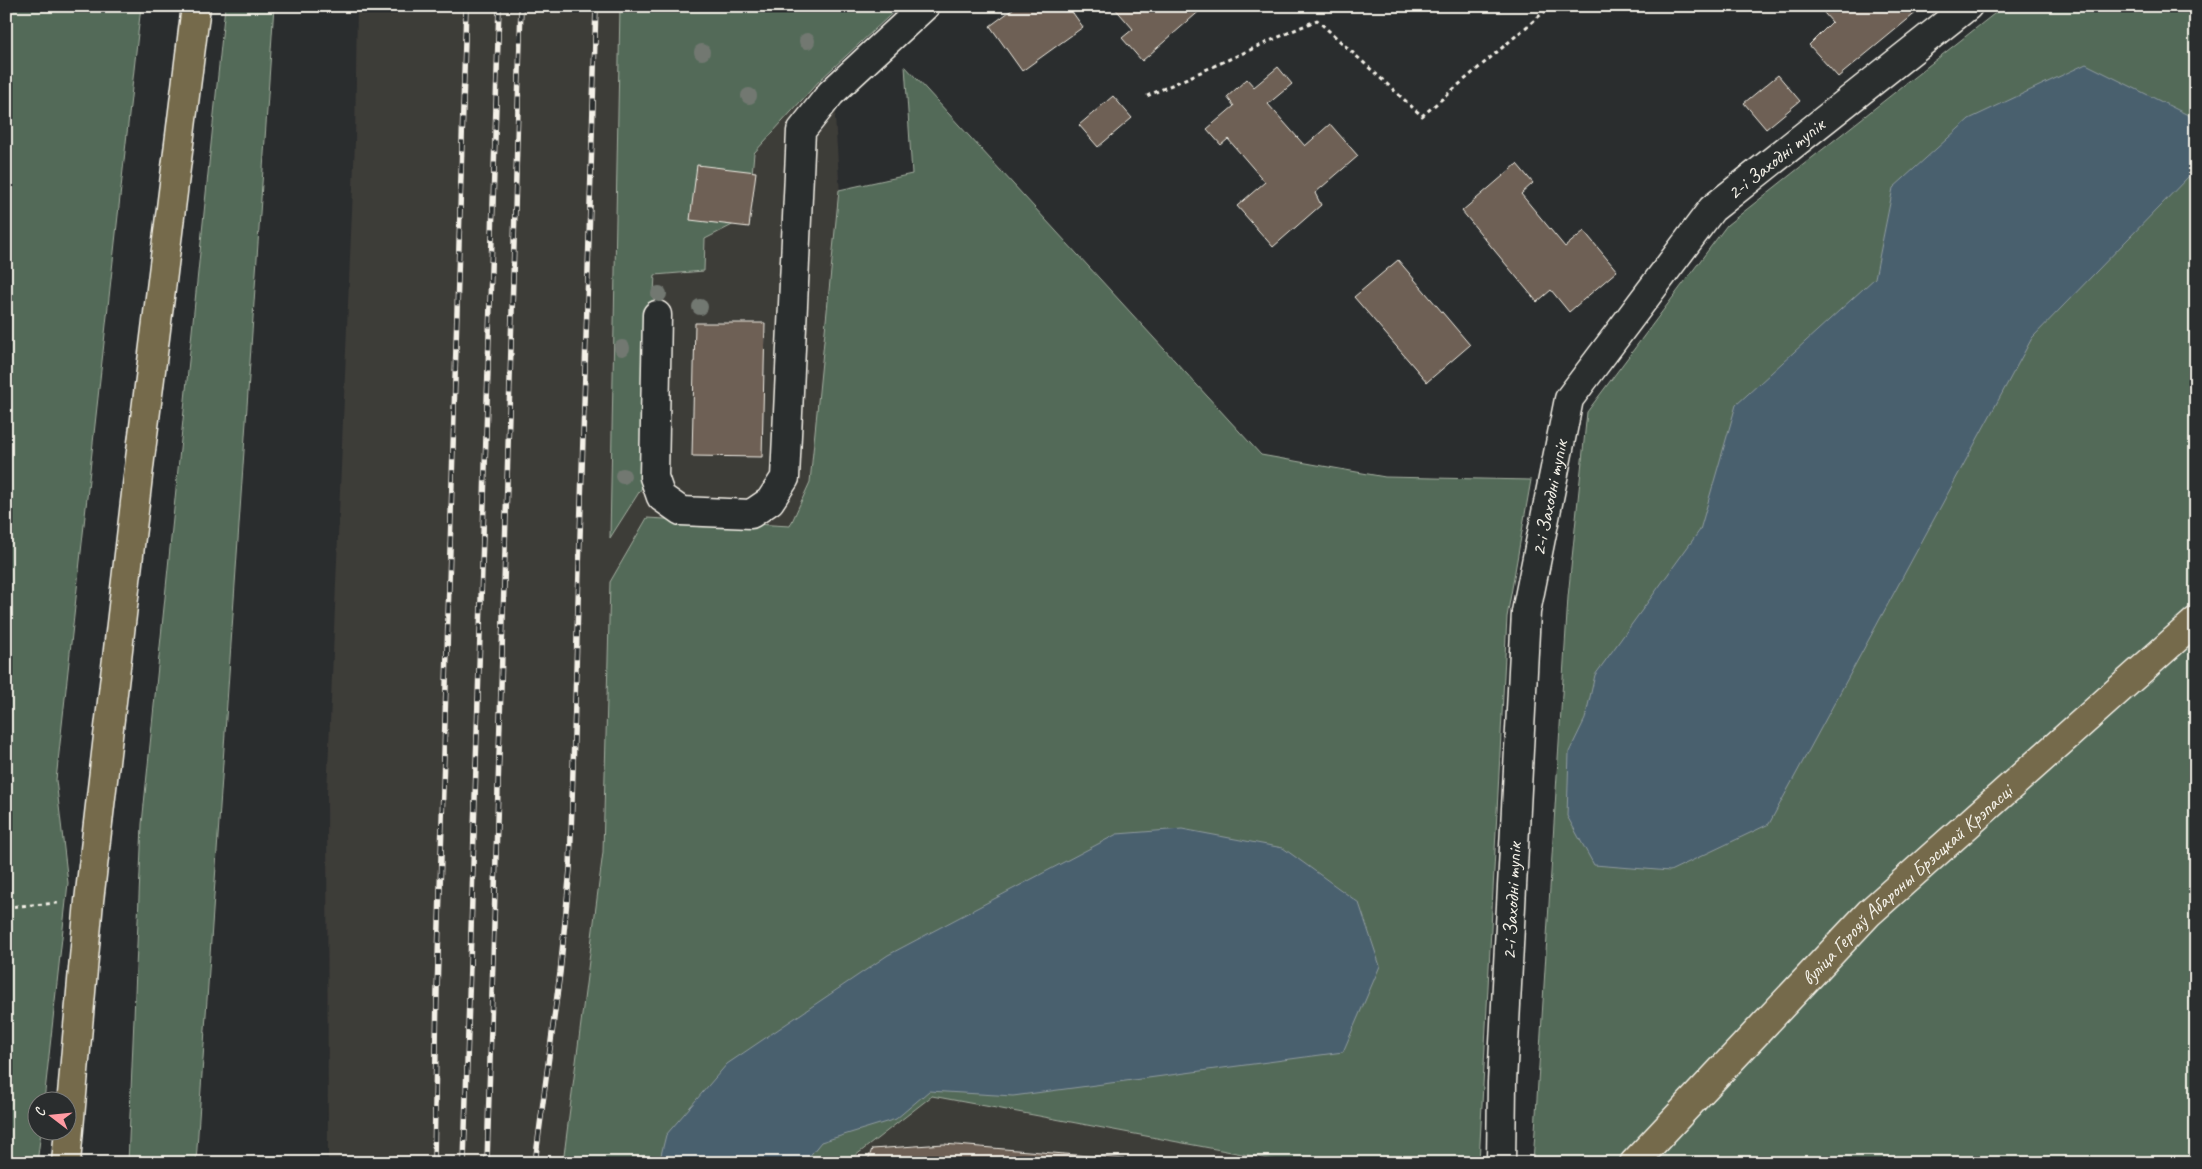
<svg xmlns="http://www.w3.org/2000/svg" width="2202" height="1169" viewBox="0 0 2202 1169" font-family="Caveat,sans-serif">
	<rect width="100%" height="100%" fill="#2a2d2e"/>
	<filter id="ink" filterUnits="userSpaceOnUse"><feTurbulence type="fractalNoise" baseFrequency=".02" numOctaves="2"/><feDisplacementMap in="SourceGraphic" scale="10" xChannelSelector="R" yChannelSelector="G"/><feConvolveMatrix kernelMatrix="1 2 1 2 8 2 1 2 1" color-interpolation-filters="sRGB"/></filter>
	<g filter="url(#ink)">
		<path fill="#3e3c39" d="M357,6H900L821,80L839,103L835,117L858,474L592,1163H328L327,793L355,141Z
			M932,1096L1290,1163H846Z"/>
		<path fill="#536b59" stroke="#a4aea0" d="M6,6H141L56,780L68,883L44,1101L38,1102V1132H41L37,1163H6Z
			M225,6H274L196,1163H128L142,824Z
			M620,6H900L820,80L754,153L748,217L705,239L704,271L655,275L643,486L610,538Z
			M2004,6H2196V1163H1533L1568,597L1587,412L1727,225Z
			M905,66L1261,455L1385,477L1531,480L1507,617L1479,1163H1290L932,1096L846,1163H563L603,852L610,582L647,518L790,526L810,482L839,190L912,174Z"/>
		<path fill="#4a606e" stroke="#8e9a9f" d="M2086,64L2192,117L2191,174L2032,338L1769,824L1670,871L1594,865L1567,816L1569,752L1585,719L1595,675L1700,530L1736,405L1875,278L1893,188L1969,119Z
			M1182,829L1283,848L1359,903L1380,966L1343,1052L1013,1096L929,1091L896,1119L821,1142L804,1163H659L666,1135L727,1064L888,955L1117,834Z"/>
		<path fill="#6e6054" stroke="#f4f1e8" d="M1017,6H1068L1083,27L1022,71L990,26Z
			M1113,6H1202L1203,8L1142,61L1122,38L1133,29Z
			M1818,6H1914L1918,11L1838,77L1809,45L1832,22Z
			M1278,67L1292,84L1268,104L1305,146L1330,124L1358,156L1315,193L1321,205L1273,247L1237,206L1265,182L1228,139L1221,145L1207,129L1234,106L1227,97L1247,79L1254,87Z
			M1778,75L1800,101L1766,129L1744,103Z
			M1113,96L1132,118L1098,147L1079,125Z
			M1517,164L1533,183L1521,194L1565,247L1584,231L1617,271L1569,312L1551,290L1537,302L1462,211Z
			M697,165L756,172L749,227L690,220Z
			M1398,260L1470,345L1427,382L1354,297Z
			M695,323H765L762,457L692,456Z
			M944,1144L1173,1163H867L872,1149Z"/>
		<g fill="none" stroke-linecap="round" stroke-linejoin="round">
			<defs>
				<g id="minor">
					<path d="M657,315L654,477L661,497L681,511L751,514L770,501L785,478L801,131L831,93L925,6"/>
					<path id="s1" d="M1501,1163L1502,1083L1526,612L1569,399L1712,209L1968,6"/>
				</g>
				<g id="major">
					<path d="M66,1163L89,901L140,459L196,6"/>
					<path id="s2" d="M1634,1163L1869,913L2196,621"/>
				</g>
			</defs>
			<use href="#minor" stroke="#f4f1e8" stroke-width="31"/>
			<use href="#major" stroke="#f4f1e8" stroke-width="31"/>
			<path stroke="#f4f1e8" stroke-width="3" stroke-dasharray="4 4" stroke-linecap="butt" d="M1147,96L1317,20L1422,116L1551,6
				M6,907L58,903"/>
			<use href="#minor" stroke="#2a2d2e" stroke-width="28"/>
			<use href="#major" stroke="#746b4b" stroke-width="28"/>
			<defs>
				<path id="rail" d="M434,1163L437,992L466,6
					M464,1163L499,6
					M487,1163L521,6
					M535,1163L560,973L570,869L596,6"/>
			</defs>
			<use href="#rail" stroke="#f4f1e8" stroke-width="5.5"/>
			<use href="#rail" stroke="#2a2d2e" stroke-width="4" stroke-dasharray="11" stroke-linecap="butt"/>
		</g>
		<g fill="#727871">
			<circle cx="807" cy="41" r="8"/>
			<circle cx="702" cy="52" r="8"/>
			<circle cx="749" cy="96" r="8"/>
			<circle cx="659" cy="294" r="8"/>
			<circle cx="700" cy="307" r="8"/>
			<circle cx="622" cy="348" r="8"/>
			<circle cx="623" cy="476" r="8"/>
		</g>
	</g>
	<g text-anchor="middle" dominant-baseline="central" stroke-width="4.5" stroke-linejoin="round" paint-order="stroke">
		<g font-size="20" fill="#f4f1e8" stroke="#2a2d2e">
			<text stroke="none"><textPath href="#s1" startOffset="1088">2-і Заходні тупік</textPath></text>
			<text stroke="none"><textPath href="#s1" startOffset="668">2-і Заходні тупік</textPath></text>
			<text stroke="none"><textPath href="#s2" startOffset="390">вуліца Герояў Абароны Брэсцкай Крэпасці</textPath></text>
			<text stroke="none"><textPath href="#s1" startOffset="262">2-і Заходні тупік</textPath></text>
		</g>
	</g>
	<rect width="2202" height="1169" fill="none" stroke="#2a2d2e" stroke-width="25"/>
	<rect x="12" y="12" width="2177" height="1144" fill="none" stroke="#f4f1e8" stroke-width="2" filter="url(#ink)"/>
	<g transform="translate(52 1116) rotate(286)"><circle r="24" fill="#2a2d2e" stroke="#7b7b78"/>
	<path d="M0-4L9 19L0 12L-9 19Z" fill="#ff9aa2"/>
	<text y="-8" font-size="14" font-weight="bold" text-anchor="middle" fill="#f4f1e8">С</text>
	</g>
</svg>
